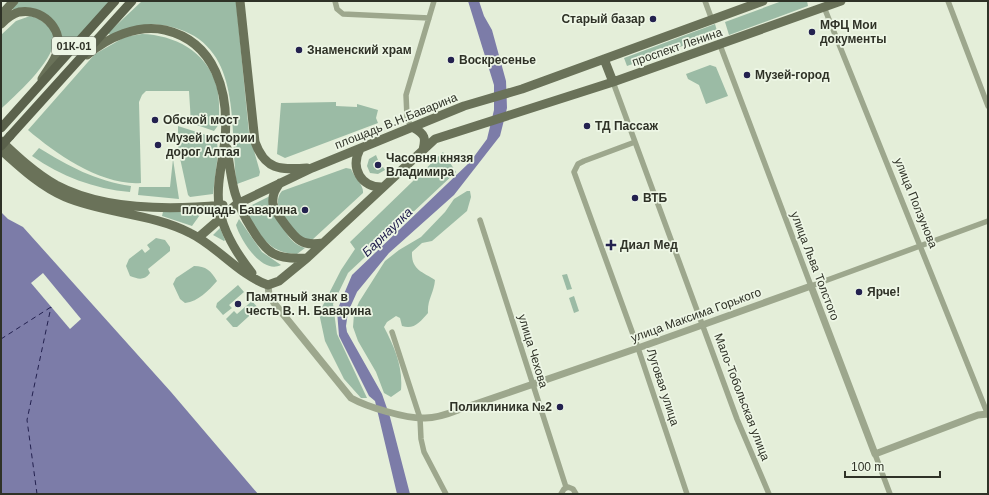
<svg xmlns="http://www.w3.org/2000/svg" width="989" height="495" viewBox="0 0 989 495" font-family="Arial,sans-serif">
	<rect width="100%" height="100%" fill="#e4eed9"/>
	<path fill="#9bbba5" d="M19,1H112L61,56L51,18C38,9 30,8 14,10L12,8Z
		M142,1H236L249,133L260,172L259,176L237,184C229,133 243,55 184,31C156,20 137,24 111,36L108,33Z
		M782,1H807L808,6L729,35L725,22Z
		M30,16C39,18 42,21 49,27C71,48 15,95 1,109V35L16,21Z
		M715,24L719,38L699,40L627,66L624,58Z
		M142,34C174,35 206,51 216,84C220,97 219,111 219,124L214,131L191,123L189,91H146L142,95L139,102L141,183C102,186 56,154 28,130L95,54L125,37Z
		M710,65L716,67L728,96L706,104L699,85L688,79L686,74Z
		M336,102V106L357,107V104L378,110L376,118L378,123L285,158L277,154L281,103Z
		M178,126L209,136L217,141L218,154L213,194L190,197L188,195L178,149Z
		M39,148C68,166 96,181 131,186L130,192C94,189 61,176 32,156Z
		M443,152L456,172L348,273L333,304L337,334L367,398H361L344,379L325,341L319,313L341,270L355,249L350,242Z
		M376,155L378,160L373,164L377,170L383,167L385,170L378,174L370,173L367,166L369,159Z
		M173,159L179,199L138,195L139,187H170Z
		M346,168L351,169C354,177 364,185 363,193L312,240L299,238C290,225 269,206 282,191Z
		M467,191H470L471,197L467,211L432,241L422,243L412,252C411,270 423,272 435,280C434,293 427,300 428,313C420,322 414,330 402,326L400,318L396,316L387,322L384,327C395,348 403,367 401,390L391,397L384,393L376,372L358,341L353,327L354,314L359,302L385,261L399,250L421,237L445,212L454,199Z
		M272,195C278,213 283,242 305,248L297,254C266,253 259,232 244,209Z
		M163,212H202L192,226L162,216Z
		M239,219L262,252L281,265C262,275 240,239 236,225Z
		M220,228L225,240L224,241L213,235Z
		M156,238L165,240L170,247V251L148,269L150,273C144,281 138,279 130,276L126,266L129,259L142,249L145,253L150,249L147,245Z
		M194,266C206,266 211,271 217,281C208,291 199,301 185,303L180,299L173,284L176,278Z
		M567,274L572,289L567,290L562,275Z
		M238,285L244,292L229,305L232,308L223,315L216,307L217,303Z
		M574,296L579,311L574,313L569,298Z
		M252,301L258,308L237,327H233L226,319L234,311L237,314Z"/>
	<path fill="#7c7ca8" d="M468,1H479L484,16L492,30L506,81L507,108L500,136L454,195L389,253L357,292L348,312L346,326L347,332L382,394L390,417L410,494H397L375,401L369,396L339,336L337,311L341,301L352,275L470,162L487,139L494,110V85Z
		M1,212L8,219L23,227L171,392L258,494H1Z"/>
	<path fill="#e4eed9" d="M43,273L81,319L70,329L31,283Z"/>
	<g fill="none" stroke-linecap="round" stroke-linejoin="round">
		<path stroke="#23214f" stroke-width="1" stroke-dasharray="5 4" stroke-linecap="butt" d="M1,339L51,307
			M37,494L27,420L51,307"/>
		<path stroke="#9da78d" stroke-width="5.5" d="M335,1L337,9L343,14L429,18
			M705,1L712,20
			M948,1L988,106
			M824,7L988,415
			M720,45L811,286L988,221
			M613,82L737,419L769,494
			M413,127L410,125L407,117L406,95L434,1
			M635,142L584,161L578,164L574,172L638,348L687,494
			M480,220L566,487
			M392,332L420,418L421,439L424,452L446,494
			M875,454L890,494
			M561,494L564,489L568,487L573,489L576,494"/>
		<path stroke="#9da78d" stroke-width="7" d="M268,285L269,295L274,303L351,398C367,407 407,419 425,418C437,418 448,414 458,410L638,348L811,286L875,454L978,415L988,414"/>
		<path stroke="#6a7259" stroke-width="9" d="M240,1L255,142C265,170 280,170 307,168
			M1,15L14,1
			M1,24C6,19 12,14 19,12C41,8 62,27 58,49C56,60 47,70 42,79
			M87,55C108,37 138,24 165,30C216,42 229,93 225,139C223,161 216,184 219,206C222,231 237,254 252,273
			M604,59L613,82
			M414,128C425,134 426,138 423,150
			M1,141C18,157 35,173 56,185C103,210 171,210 223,205
			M227,148C232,183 233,199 252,229C267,254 276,260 307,258
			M360,149C350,168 361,188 383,187
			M1,150C21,168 40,186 65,197C105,214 151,213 190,233C217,246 239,275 268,285L279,281L307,258L435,139L613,82L841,1
			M280,183C275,190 272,195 273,204C274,211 294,238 301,241C308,245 316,244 323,243
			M199,237L237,204L312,168L464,106L522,89L763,1"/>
		<path stroke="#5b624c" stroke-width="9" d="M1,128L115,1
			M10,136L132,1"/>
		<path stroke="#5b624c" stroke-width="9" d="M1,146L10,136"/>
	</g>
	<g fill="#23214f" stroke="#edf6e5" stroke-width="1.5">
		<circle cx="653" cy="19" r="4"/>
		<circle cx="812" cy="32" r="4"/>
		<circle cx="299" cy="50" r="4"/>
		<circle cx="451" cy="60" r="4"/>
		<circle cx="747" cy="75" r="4"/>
		<circle cx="155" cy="120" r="4"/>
		<circle cx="587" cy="126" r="4"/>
		<circle cx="158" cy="145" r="4"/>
		<circle cx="378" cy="165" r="4"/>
		<circle cx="635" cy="198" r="4"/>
		<circle cx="305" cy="210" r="4"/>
		<path d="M609 239h4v4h4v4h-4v4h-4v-4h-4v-4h4z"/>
		<circle cx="859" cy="292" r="4"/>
		<circle cx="238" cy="304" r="4"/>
		<circle cx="560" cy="407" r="4"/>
	</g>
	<g text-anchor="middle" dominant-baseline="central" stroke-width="3.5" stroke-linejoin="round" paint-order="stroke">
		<rect fill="#edf6e5" stroke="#686d60" stroke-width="1" x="52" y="37" width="44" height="18" rx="3"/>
		<g font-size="11" font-weight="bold" fill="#2f3227">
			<text x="74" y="46">01К-01</text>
		</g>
		<g font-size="12" font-weight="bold" fill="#2f3227" stroke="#edf6e5" text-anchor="start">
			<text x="645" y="19" text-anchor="end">Старый базар</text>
			<text x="820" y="25">МФЦ Мои<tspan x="820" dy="14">документы</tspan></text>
			<text x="307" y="50">Знаменский храм</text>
			<text x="459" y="60">Воскресенье</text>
			<text x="755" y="75">Музей-город</text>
			<text x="163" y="120">Обской мост</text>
			<text x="595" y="126">ТД Пассаж</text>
			<text x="166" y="138">Музей истории<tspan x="166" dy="14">дорог Алтая</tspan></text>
			<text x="386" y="158">Часовня князя<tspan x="386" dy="14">Владимира</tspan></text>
			<text x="643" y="198">ВТБ</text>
			<text x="297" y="210" text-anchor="end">площадь Баварина</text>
			<text x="620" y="245">Диал Мед</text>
			<text x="867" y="292">Ярче!</text>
			<text x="246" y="297">Памятный знак в<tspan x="246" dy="14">честь В. Н. Баварина</tspan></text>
			<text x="552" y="407" text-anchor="end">Поликлиника №2</text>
		</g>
		<g font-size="12" fill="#2f3227" stroke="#edf6e5">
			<text transform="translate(677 47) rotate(-19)">проспект Ленина</text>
			<text transform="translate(396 121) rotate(-22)">площадь В.Н.Баварина</text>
			<text transform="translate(916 203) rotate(68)">улица Ползунова</text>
			<text transform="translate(815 266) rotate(69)">улица Льва Толстого</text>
			<text transform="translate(696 315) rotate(-20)">улица Максима Горького</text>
			<text transform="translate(533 351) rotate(73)">улица Чехова</text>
			<text transform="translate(663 387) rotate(72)">Луговая улица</text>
			<text transform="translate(742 397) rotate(69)">Мало-Тобольская улица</text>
		</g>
		<g font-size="13" font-style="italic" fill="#23214f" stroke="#edf6e5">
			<text transform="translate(387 232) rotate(-44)">Барнаулка</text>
		</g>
	</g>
	<rect width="989" height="495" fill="none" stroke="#2f3227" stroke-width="4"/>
	<path d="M845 471v6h95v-6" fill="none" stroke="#2f3227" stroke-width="2"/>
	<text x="851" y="471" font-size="12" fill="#2f3227" stroke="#edf6e5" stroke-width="3" paint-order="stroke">100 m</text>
</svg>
